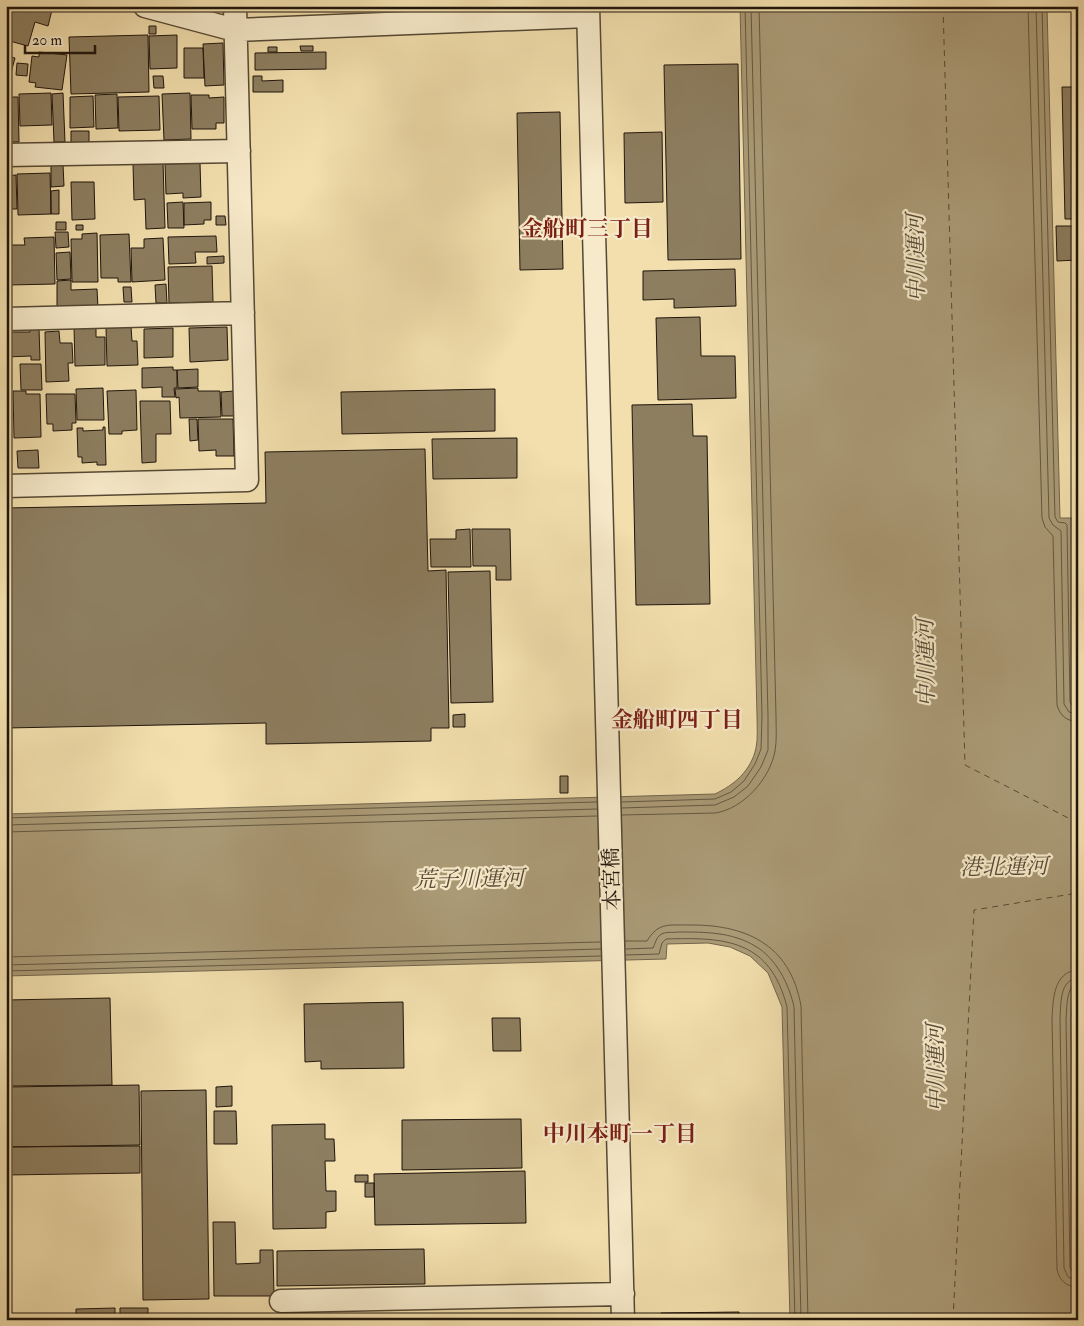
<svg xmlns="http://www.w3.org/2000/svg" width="1084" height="1326" viewBox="0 0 1084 1326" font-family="'IM FELL Double Pica','Noto Serif JP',serif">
	<rect width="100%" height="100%" fill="#f2dfad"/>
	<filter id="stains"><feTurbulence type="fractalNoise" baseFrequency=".004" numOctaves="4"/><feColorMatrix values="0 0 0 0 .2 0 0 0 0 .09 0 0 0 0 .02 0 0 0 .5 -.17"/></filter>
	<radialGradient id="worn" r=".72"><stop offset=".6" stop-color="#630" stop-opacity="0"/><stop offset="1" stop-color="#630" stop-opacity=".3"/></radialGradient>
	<path fill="#aa9a76" stroke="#72654c" d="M740,6H1047L1060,518H1072L1075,712L1078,734V982L1073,999L1071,1019L1076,1320H790L782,1007L768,973L750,956L730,947L708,943L667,944L666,959L6,976V814L715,794C734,785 751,771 756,748C758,739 757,726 757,716Z"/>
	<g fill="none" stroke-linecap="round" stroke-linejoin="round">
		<path stroke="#645841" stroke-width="1" d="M1028,6L1042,518L1045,527L1053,536L1057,705C1060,716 1067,721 1078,722
			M1036,6L1049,518L1053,525L1061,531L1064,704L1069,712L1078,714
			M1042,6L1055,517L1058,522L1065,523L1067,525L1070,702L1073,707L1078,708
			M622,802L715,799L731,792L744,781L755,764L761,749L762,716L745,6
			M622,808L715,805L734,797L748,786L761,767L768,750V716L751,6
			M622,815L715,813C743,809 770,779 775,751C777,740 776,727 776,716L759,6
			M6,818L597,802
			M6,825L597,809
			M6,832L597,816
			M625,941H647C658,923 667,925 687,925C744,924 790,943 801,1006L808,1320
			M626,949L653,948C655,944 656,938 660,935C665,931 673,933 679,932C705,932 732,932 755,946C776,958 789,984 794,1007L801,1320
			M626,955L659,954L662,943L666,939C726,937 770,940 787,1007L795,1320
			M6,957L600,942
			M6,965L601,949
			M1078,970C1053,971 1053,1001 1052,1019L1057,1269C1059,1280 1066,1287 1078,1287
			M6,971L601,956
			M1078,978C1059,979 1061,1005 1060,1019L1064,1268L1068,1277L1078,1280
			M1078,984L1073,985C1066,994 1067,1008 1066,1019L1070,1268L1073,1272L1078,1273"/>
		<path stroke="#574a36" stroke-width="1" stroke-dasharray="6 5" stroke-linecap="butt" d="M943,6L965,765L1078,823
			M953,1320L974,910L1078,893"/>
	</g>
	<path fill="#8d7e60" stroke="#1f150c" d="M13,6H53L48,26L35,22L28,46L6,40V33Z
		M280,6H290V11H280Z
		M372,6H393V8L372,9Z
		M149,26H156V34H149Z
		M148,35L149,92L71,94L69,37Z
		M177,35V68L150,69L149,36Z
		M223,43L224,85L205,86L203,44Z
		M300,46H313V51H301Z
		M268,47H277V52H268Z
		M184,48H203L204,78H184Z
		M39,52L67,55L62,90L35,87L36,83L29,82L32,56L39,57Z
		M326,52V69L255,70V53Z
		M6,56L15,58L6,91Z
		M17,63L28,64L27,76L16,75Z
		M738,64L741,259L668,260L664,65Z
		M153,76H163L164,88H154Z
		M253,76H262V81L283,80V92H253Z
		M1062,87H1078V219H1065Z
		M51,93L52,125L20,126L19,94Z
		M63,93L65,142H54L52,94Z
		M190,93L191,139L164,140L162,94Z
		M117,94L118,128L96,129L95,95Z
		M191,95H209V98L224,97V123H216V129H192Z
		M93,96L94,127L70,128V97Z
		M159,96L160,130L119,131L118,97Z
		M6,97H18L19,142H6Z
		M560,112L563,269L520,270L517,113Z
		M71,131H89V144L71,145Z
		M662,132L663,202L625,203L624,133Z
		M163,163L165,228L146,229L145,199L134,200L133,164Z
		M200,163L201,197L183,198V193L166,194L165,164Z
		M51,165H63L64,186L51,187Z
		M50,173L51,214L18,215L17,174Z
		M16,175L17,209H6V176Z
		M71,182H94L95,219L72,220Z
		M59,190V214H51V191Z
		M183,202L184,228H168L167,203Z
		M211,202V220H204V224L184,225V203Z
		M216,216H225L226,225H216Z
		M56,222H66V230H56Z
		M76,225H83V230H76Z
		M1056,226H1078V260L1057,261Z
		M55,232H68L69,247L56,248Z
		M97,233L98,282H72L71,239H82V234Z
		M129,234L131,282H118V278H101L100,235Z
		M216,236L217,252H195L196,263L169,264L168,237Z
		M54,237L55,284L9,285L8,245H25L24,238Z
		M163,238L165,280L132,282L131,248H144V239Z
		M70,252L71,279L57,280L56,253Z
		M224,256V263L207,264V257Z
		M212,266L213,302L169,303L168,267Z
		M735,269L736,306L674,308V299L643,300V271Z
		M71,280V290L97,289L98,308L57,309V281Z
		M166,284L167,303H156L155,285Z
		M123,287H131L132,302H124Z
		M700,317L701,356H735L736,398L658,400L656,318Z
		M74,327H96V337H105V365L75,366Z
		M131,327L132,341H137L138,365L107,366L106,328Z
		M227,327L228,360L190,362L189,328Z
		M30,328H39L40,360H31V356L6,357V329H11V332H30Z
		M173,328V357L144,358V329Z
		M59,331L60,343H72L73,363H68L69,381L46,382L45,332Z
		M6,362H10L11,386H6Z
		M20,364H41L42,390H21Z
		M173,367V370H177V388H174L175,397H162V387L142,388V368Z
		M198,369V387L178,388L177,370Z
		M103,388L104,420H77L76,389Z
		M198,388V391H220L221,417L180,418L179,397L176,398L175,389Z
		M495,389V431L342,434L341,392Z
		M6,390H8L9,428H6Z
		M136,390L137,430L122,431V434H109L107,391Z
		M13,391H26V394H40L41,437L14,438Z
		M234,391V416H222L221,392Z
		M46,394H75L76,423H72V430L53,431V424H47Z
		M140,401H170L171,434H156V462L142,463Z
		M692,404L693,436H707L710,604L636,605L632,405Z
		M189,419H197L198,440L190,441Z
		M198,419H233L234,456H216V450L199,451Z
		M103,427H105L106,465H97V462L82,463V457H78L77,428H83V431L103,430Z
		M517,438V478L433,479L432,439Z
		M425,449L428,571L446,570L449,728H431V741L266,744V723L6,728V508L266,503L265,452Z
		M38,450L39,468H18L17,451Z
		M470,529L471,567H431L430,539H456V530Z
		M472,529H510L511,580H496V566H473Z
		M490,571L493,702L451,703L448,572Z
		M465,714V727H453V715Z
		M560,776H568V793H560Z
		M110,998L112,1085L6,1086V1000Z
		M403,1002L404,1068L321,1069V1061L305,1062L304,1004Z
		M492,1018H520L521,1051H493Z
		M139,1085L140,1145L6,1147V1087Z
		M232,1086V1106L216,1107V1087Z
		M206,1090L209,1299L143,1300L141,1091Z
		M214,1111H236L237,1144H214Z
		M521,1119L522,1168L402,1170V1120Z
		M325,1124V1139H334L335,1161H325L326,1191H336V1211L326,1212V1228L273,1229L272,1125Z
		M140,1146V1173L6,1175V1147Z
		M525,1171L526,1223L375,1225L374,1174Z
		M355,1175H368V1182H355Z
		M365,1183H374V1197H365Z
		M213,1222H235L236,1264L260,1263V1250H273L274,1296H214Z
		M424,1249L425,1284L277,1286V1251Z
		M115,1308V1320H76V1309Z
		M120,1308H148V1319H120Z
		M739,1312V1320H661V1313Z"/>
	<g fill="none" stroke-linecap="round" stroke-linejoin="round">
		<defs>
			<path id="minor" d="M145,6L235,30L588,16
				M588,6L623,1320
				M6,155L239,151
				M6,319L243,313
				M6,486L247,480L235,6
				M281,1301L623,1294"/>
		</defs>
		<use href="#minor" stroke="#544834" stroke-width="25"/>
		<use href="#minor" stroke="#f7eaca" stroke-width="22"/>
	</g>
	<g text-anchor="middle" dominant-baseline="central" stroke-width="4.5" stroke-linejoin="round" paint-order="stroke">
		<g font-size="21" fill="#1f150c" stroke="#f7eaca">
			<text transform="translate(612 879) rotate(-92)">本宮橋</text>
		</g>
		<g font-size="22" font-weight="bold" fill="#7a1f14" stroke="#f7eaca">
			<text x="587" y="229">金船町三丁目</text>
			<text x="677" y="720">金船町四丁目</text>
			<text x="620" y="1134">中川本町一丁目</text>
		</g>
		<g font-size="22" font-style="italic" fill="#574a36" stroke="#f7eaca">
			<text transform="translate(916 258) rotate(-91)">中川運河</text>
			<text transform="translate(926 663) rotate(-91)">中川運河</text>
			<text transform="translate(1004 867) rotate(-1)">港北運河</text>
			<text transform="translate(469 879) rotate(-1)">荒子川運河</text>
			<text transform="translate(936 1068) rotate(-91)">中川運河</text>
		</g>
	</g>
	<rect width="1084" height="1326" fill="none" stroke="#f2dfad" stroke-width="25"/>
	<rect x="8" y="8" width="1069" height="1311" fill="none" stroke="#1f150c" stroke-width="2.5"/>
	<rect x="12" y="12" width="1059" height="1301" fill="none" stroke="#1f150c"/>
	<path d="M25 45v8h70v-8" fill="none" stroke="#1f150c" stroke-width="2.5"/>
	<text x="32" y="45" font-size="15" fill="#1f150c" stroke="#f7eaca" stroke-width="4" paint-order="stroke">20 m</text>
	<rect width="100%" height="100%" filter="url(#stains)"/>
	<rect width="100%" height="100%" fill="url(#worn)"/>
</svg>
